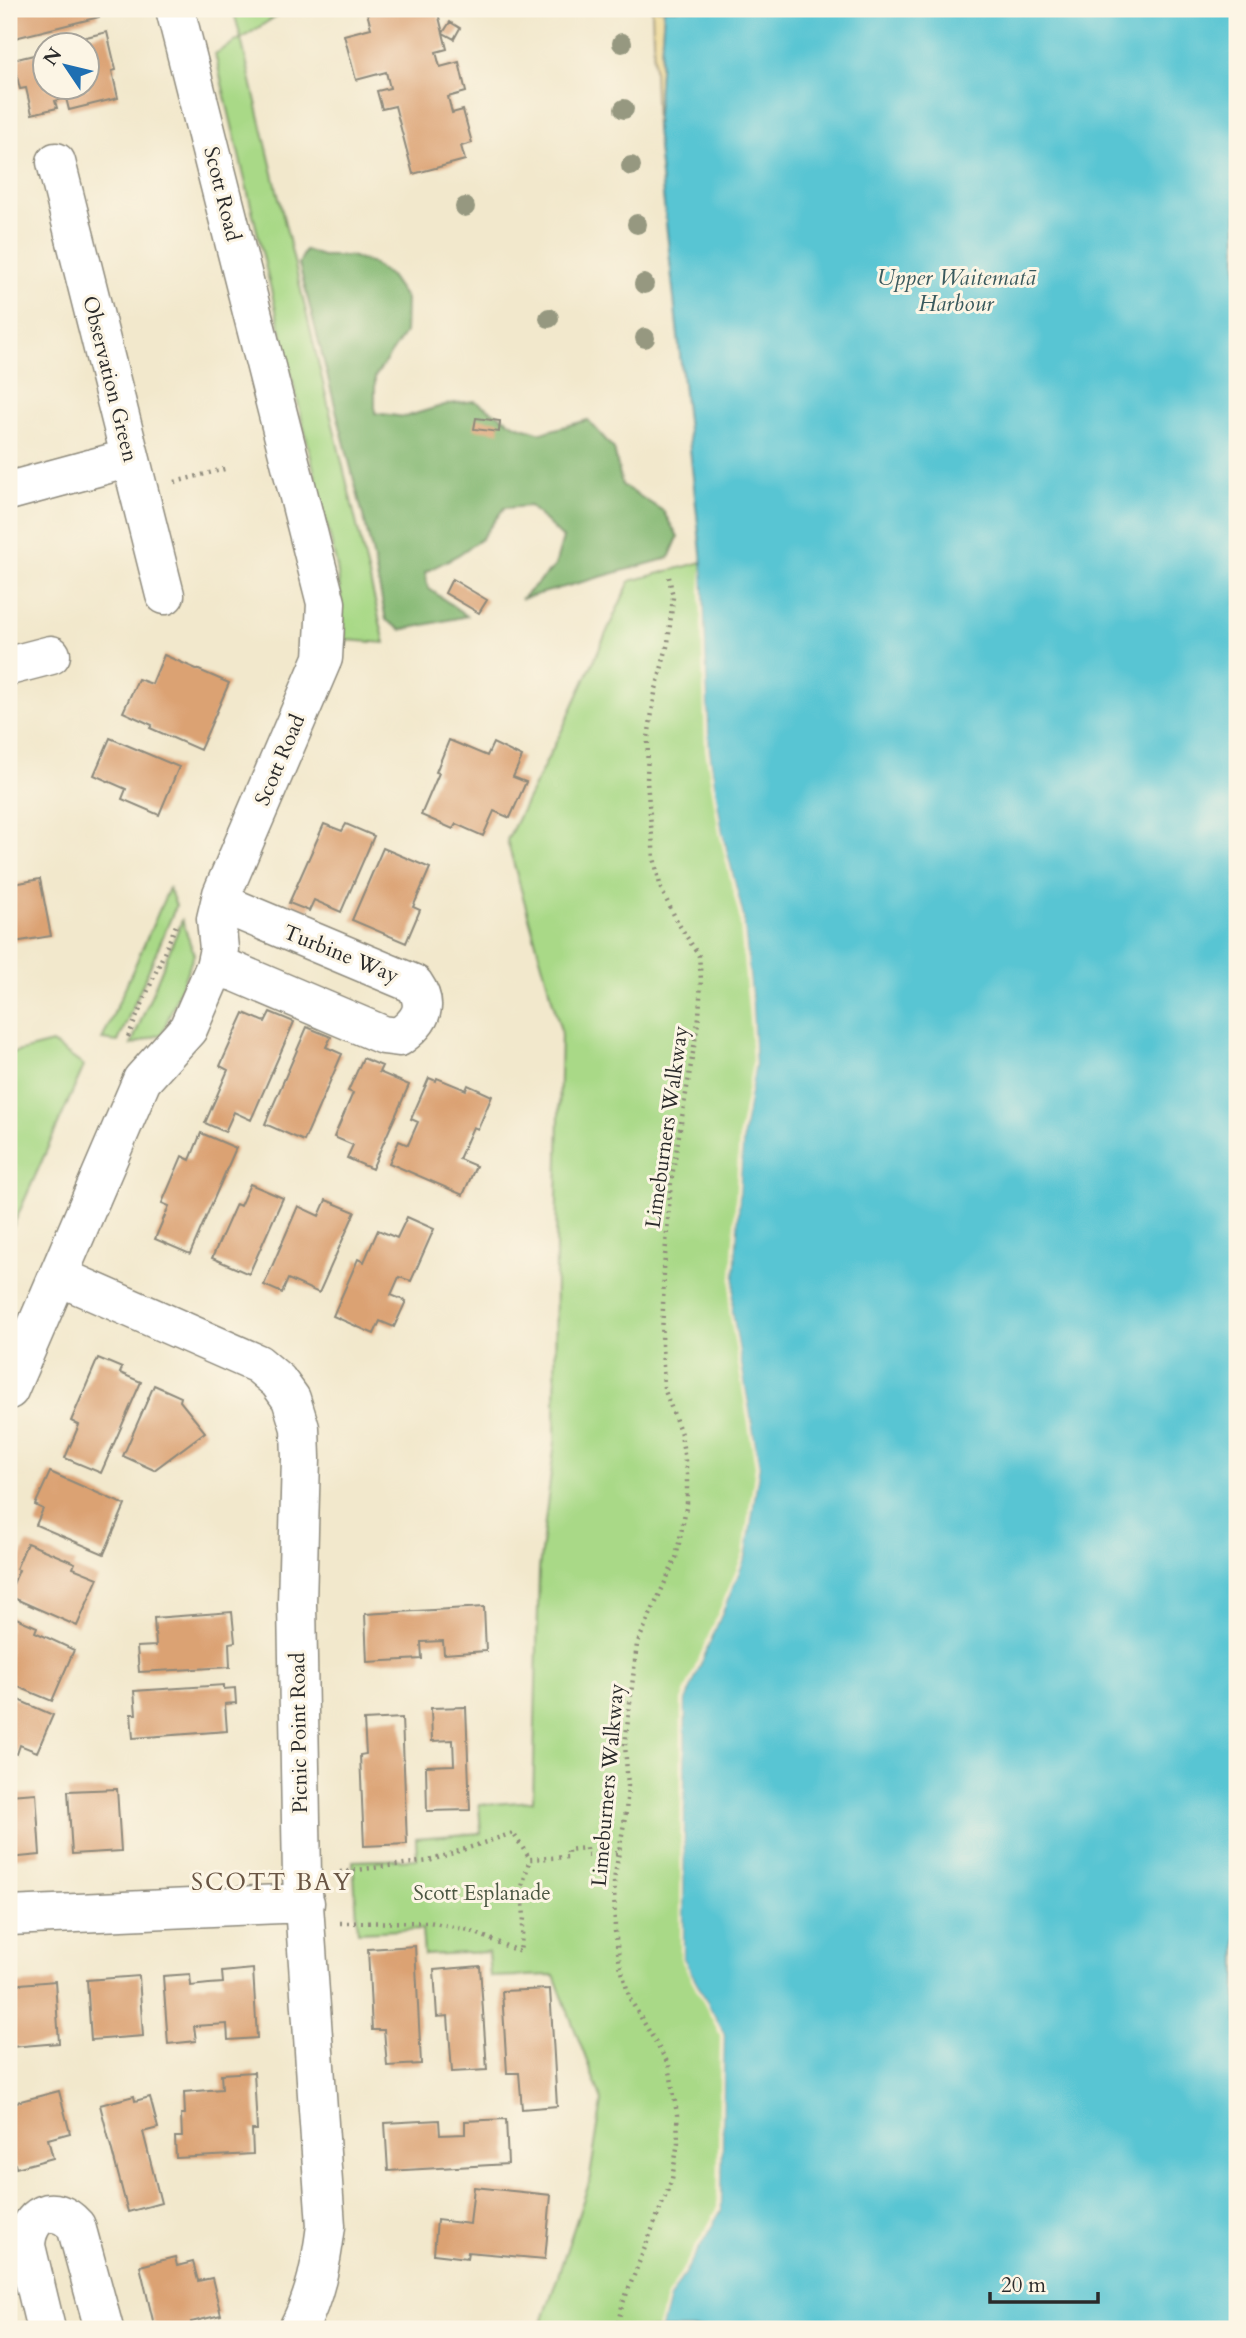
<svg xmlns="http://www.w3.org/2000/svg" width="1246" height="2338" viewBox="0 0 1246 2338" font-family="Cardo,serif">
	<rect width="100%" height="100%" fill="#fcf5e5"/>
	<filter id="ink" filterUnits="userSpaceOnUse"><feTurbulence type="fractalNoise" baseFrequency=".0143" numOctaves="2"/><feDisplacementMap in="SourceGraphic" scale="14" xChannelSelector="R" yChannelSelector="G"/><feConvolveMatrix kernelMatrix="1 2 1 2 8 2 1 2 1" color-interpolation-filters="sRGB"/></filter>
	<filter id="wash" filterUnits="userSpaceOnUse"><feTurbulence type="fractalNoise" baseFrequency=".00686" numOctaves="4" result="noise"/><feDisplacementMap in="SourceGraphic" scale="28" xChannelSelector="R" yChannelSelector="G"/><feGaussianBlur stdDeviation="1.57" result="paint"/><feColorMatrix in="noise" values="0 0 0 0 0 0 0 0 0 0 0 0 0 0 0 0 0 1.4 0 .05"/><feComposite in="paint" operator="in"/></filter>
	<g filter="url(#wash)">
		<rect width="100%" height="100%" fill="#f2e8cc"/>
		<path fill="#a9d987" stroke="#6a8259" stroke-width="2" d="M233,9H287L241,39L385,643L346,640L337,567L215,54L241,38Z
			M702,562L708,688L743,916L752,1001L759,1466L724,2034L721,2210L669,2299L661,2329H540L589,2183L602,2101L554,1975L490,1977L488,1952L424,1955L422,1929L358,1932L353,1861L417,1859L416,1838L481,1833L479,1805L533,1801L539,1569L555,1441L556,1240L561,1031L507,840L562,730L630,581Z
			M169,888L176,906L118,1042L102,1040Z
			M182,920L194,954L162,1034L131,1045Z
			M52,1043L84,1066L9,1235V1054Z"/>
		<path fill="#86b974" stroke="#587250" stroke-width="2" d="M305,250L322,256H350L371,263L390,276L406,299L405,333L375,377V413L405,417L448,404L475,401L516,425L541,433L588,420L614,449L622,485L663,511L678,537L669,558L521,599L555,566L563,538L530,506L504,508L481,539L458,555L425,572L428,588L467,616L401,630L386,620L372,551L299,264Z"/>
		<path fill="#eeda9e" stroke="#8c8264" stroke-width="2" d="M652,9H664L656,129Z"/>
		<path fill="#59c5d3" stroke="#42787f" stroke-width="2" d="M664,9H1237V2329H661L669,2299L721,2210L724,2034L683,1958L685,1701L746,1555L759,1466L732,1311L743,1135L755,1064L752,1001L743,916L722,832L709,749L702,562L656,129Z"/>
		<path fill="#f2e8cc" d="M702,562L709,749L722,832L743,916L752,1001L755,1064L743,1135L732,1311L759,1466L746,1555L685,1701L683,1958L724,2034L721,2210L669,2299L661,2329H657L666,2298L717,2209L720,2035L680,1958L681,1700L743,1554L755,1466L729,1311L739,1134L752,1064L750,1030L739,917L719,833L705,749L700,591Z"/>
		<g id="blocks">
			<path fill="#dba273" d="M9,9H97L99,17L11,39Z
				M366,9H442L439,17L447,49L436,52L440,67L459,62L466,92L448,97L452,113L463,110L472,143L461,146L465,160L413,174L395,106L382,109L377,91L390,88L386,72L356,80L344,35L371,28Z
				M450,22L460,28L454,39L443,33Z
				M107,32L116,70L112,71L118,98L69,110L66,98L55,101L57,108L32,114L26,88L20,89L13,60L46,52V88H88V46L76,45L83,43L82,38Z
				M476,418L500,421L499,432L474,429Z
				M452,579L487,600L479,613L445,593Z
				M164,655L229,683L200,750L150,728L152,725L123,712L138,679L152,684Z
				M110,738L179,767L159,815L122,799L126,789L94,775Z
				M449,740L487,756L493,743L522,757L513,777L526,782L510,818L494,811L483,836L456,824L453,829L421,815L439,773L436,772Z
				M324,824L342,831L346,824L374,836L341,912L314,900L309,911L289,903Z
				M383,848L430,868L413,907L420,910L406,943L352,920Z
				M40,879L51,936L14,942L12,928L9,929V885Z
				M270,1012L294,1022L251,1120L234,1112L225,1132L205,1123L228,1070L220,1066L244,1013L265,1022Z
				M307,1027L331,1037L326,1047L342,1054L304,1141L265,1124Z
				M363,1058L382,1066L379,1072L409,1085L372,1169L347,1158L353,1145L334,1137L353,1093L348,1091Z
				M429,1078L436,1081L437,1078L466,1090L468,1085L492,1096L478,1129L473,1127L459,1159L476,1166L463,1195L389,1163L399,1141L408,1145L418,1122L411,1119Z
				M201,1133L236,1148L190,1254L155,1239L169,1206L162,1203L182,1156L190,1160Z
				M250,1184L283,1198L249,1274L212,1258L236,1204L240,1206Z
				M326,1200L355,1212L319,1293L288,1279L282,1293L264,1285L298,1206L319,1216Z
				M407,1217L434,1229L411,1281L399,1277L391,1295L406,1301L394,1327L380,1321L374,1334L333,1316L358,1259L364,1262L378,1230L397,1238Z
				M98,1358L122,1368L120,1373L141,1382L101,1473L65,1458L79,1425L71,1421Z
				M154,1385L181,1397L180,1401L205,1432L154,1470L123,1456Z
				M50,1472L125,1505L104,1554L36,1525L43,1509L35,1505Z
				M27,1543L75,1563L73,1568L98,1578L77,1626L9,1596V1583L13,1584L19,1570L16,1569Z
				M484,1607L486,1651L444,1654L443,1641L421,1642L422,1659L367,1662L365,1614Z
				M232,1612L235,1642L229,1643L230,1667L139,1672L137,1647L156,1646L154,1618Z
				M9,1615L37,1627L35,1632L74,1650L52,1701L9,1683Z
				M224,1685V1689L235,1688L236,1703L225,1704L227,1731L133,1738L131,1714H136L134,1691Z
				M9,1696L53,1715L37,1752L20,1745L17,1754L9,1751Z
				M466,1707L470,1810L427,1811L426,1766L454,1765L453,1740L432,1741L431,1708Z
				M402,1718L407,1844L364,1846L360,1755L366,1754L364,1720Z
				M117,1789L121,1851L72,1854L68,1791Z
				M36,1793L40,1855L9,1858V1795Z
				M415,1946L421,2064L387,2066L384,2030H372L368,1949Z
				M480,1966L487,2070L452,2072L448,2016L437,2017L434,1970Z
				M253,1969L257,2038L228,2040L227,2024L194,2026L196,2041L168,2044L163,1976L190,1974L191,1986L209,1984L223,1983L222,1972Z
				M139,1976L143,2036L91,2040L87,1980Z
				M55,1981L59,2043L11,2047L9,1985Z
				M550,1989L557,2106L522,2109L519,2073H507L502,1991Z
				M254,2072L257,2130H252L253,2154L176,2158L175,2137H182L181,2114H185L184,2092L222,2089L221,2074Z
				M59,2091L70,2133L48,2139L53,2158L16,2168L9,2140V2104Z
				M134,2096L135,2101L150,2097L158,2128L143,2132L161,2203L128,2212L100,2105Z
				M506,2119L508,2164L388,2171L385,2123L439,2120L440,2135L465,2134V2121Z
				M474,2187L551,2195L545,2259L468,2252L467,2258L434,2254L437,2220L470,2224Z
				M175,2257L177,2266L193,2262L198,2281L212,2278L221,2315L191,2322L193,2329H155L140,2266Z"/>
		</g>
	</g>
	<g filter="url(#ink)">
		<use href="#blocks" fill-opacity="0" stroke="#8e8a7c" stroke-width="2"/>
		<g fill="none" stroke-linecap="round" stroke-linejoin="round">
			<defs>
				<path id="minor" d="M56,162L165,595
					M9,491L130,458
					M9,666L51,655
					M215,967L235,972L383,1035L399,1037C420,1022 430,1007 414,984L221,903
					M58,1276L258,1364L278,1381L291,1399L300,1428L301,1458L297,1604L302,1876L326,2226C321,2264 316,2294 298,2329
					M9,1390L142,1080L188,1029L215,967L219,949L216,919L222,894L323,658L326,603L175,9
					M9,1916L305,1903
					M46,2329L26,2246C27,2214 54,2201 76,2226L104,2329"/>
			</defs>
			<use href="#minor" stroke="#8e8a7c" stroke-width="41"/>
			<path stroke="#8e8a7c" stroke-width="4.5" stroke-dasharray="2 5" stroke-linecap="butt" d="M175,482L228,468
				M128,1037L177,923
				M340,1872L429,1861L513,1833L530,1859
				M340,1923L429,1922L469,1930L520,1952L524,1918L522,1887L530,1859L568,1857V1850L586,1848L587,1855L619,1853
				M616,2329L623,2303L672,2179L678,2142L677,2114L669,2065L630,1999L620,1965L615,1931L614,1880L626,1812L628,1786L625,1745L637,1644L676,1558L687,1503V1474L681,1434L664,1388L662,1344L664,1269L671,1182L699,1017L701,979L699,956L678,923L661,889L654,858L647,782L648,738L655,693L668,643L673,597L669,577"/>
			<use href="#minor" stroke="#fff" stroke-width="38"/>
		</g>
		<g fill="#969880">
			<circle cx="622" cy="43" r="10"/>
			<circle cx="624" cy="109" r="10"/>
			<circle cx="631" cy="166" r="10"/>
			<circle cx="465" cy="207" r="10"/>
			<circle cx="637" cy="224" r="10"/>
			<circle cx="644" cy="284" r="10"/>
			<circle cx="549" cy="318" r="10"/>
			<circle cx="645" cy="338" r="10"/>
		</g>
	</g>
	<g text-anchor="middle" dominant-baseline="central" stroke-width="6" stroke-linejoin="round" paint-order="stroke">
		<g font-size="21" fill="#2b2b2b" stroke="#fcf5e5">
			<text transform="translate(222 194) rotate(76)">Scott Road</text>
			<text transform="translate(110 379) rotate(76)">Observation Green</text>
			<text transform="translate(280 760) rotate(-67)">Scott Road</text>
			<text transform="translate(341 954) rotate(22)">Turbine Way</text>
			<text transform="translate(667 1127) rotate(-82)">Limeburners Walkway</text>
			<text transform="translate(299 1733) rotate(-91)">Picnic Point Road</text>
			<text transform="translate(608 1785) rotate(-85)">Limeburners Walkway</text>
		</g>
		<g font-size="21" fill="#4a5642" stroke="#fcf5e5">
			<text x="482" y="1893">Scott Esplanade</text>
		</g>
		<g font-size="23" font-style="italic" fill="#39595d" stroke="#fcf5e5">
			<text x="956" y="277">Upper Waitematā<tspan x="956" dy="26">Harbour</tspan></text>
		</g>
		<g font-size="24" letter-spacing="2" fill="#695544" stroke="#fcf5e5">
			<text x="272" y="1882">SCOTT BAY</text>
		</g>
	</g>
	<rect width="1246" height="2338" fill="none" stroke="#fcf5e5" stroke-width="35"/>
	<g transform="translate(66 66) rotate(305)"><circle r="33" fill="#fcf5e5" stroke="#a8a49b" stroke-width="2"/>
	<path d="M0-5L12 26L0 18L-12 26Z" fill="#1f6fb2"/>
	<text y="-10" font-size="19" font-weight="bold" text-anchor="middle" fill="#2b2b2b">N</text>
	</g>
	<path d="M990 2292v10h108v-10" fill="none" stroke="#2b2b2b" stroke-width="3.5"/>
	<text x="1001" y="2292" font-size="21" fill="#2b2b2b" stroke="#fcf5e5" stroke-width="5" paint-order="stroke">20 m</text>
</svg>
